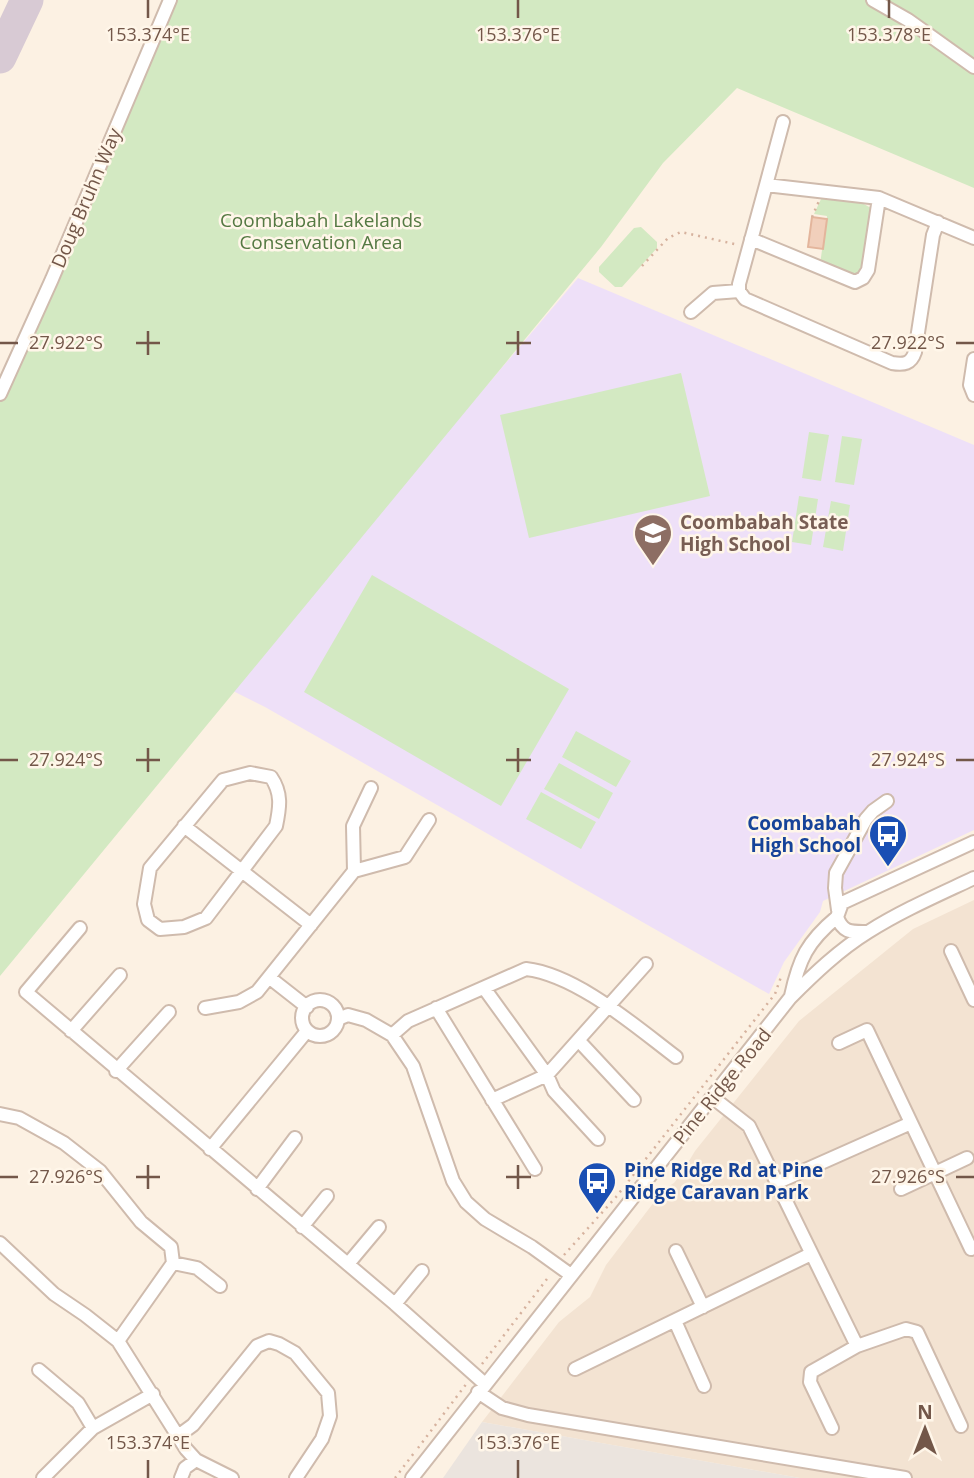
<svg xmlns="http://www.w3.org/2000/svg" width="974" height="1478" viewBox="0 0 974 1478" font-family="'Open Sans',sans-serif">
	<rect width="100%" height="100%" fill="#fcf1e3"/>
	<path fill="#f3e3d2" d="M974,900V1478H800L482,1422L559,1322L590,1297L606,1265L664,1189L674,1183L683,1171L695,1151L799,1021L913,929Z"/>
	<path fill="#ebe4de" d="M482,1422L800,1478H443Z"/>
	<path fill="#eee0f8" d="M578,278L974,445V830L823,901L820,912L784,962L769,994L265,707L229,689Z"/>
	<path fill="#d3e9c2" d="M177,0H974V188L737,88L663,163L601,247L0,976V390Z
		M822,197L862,203L871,208L864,269L857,276L820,264L827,216L814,214Z
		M641,227L657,242V248L622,287H615L599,272V267L634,228Z
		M681,373L710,496L529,538L500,415Z
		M809,432L829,435L821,481L802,478Z
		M842,436L862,439L854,485L835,482Z
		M799,496L818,499L811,545L792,542Z
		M831,501L850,505L843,551L823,547Z
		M372,575L569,689L501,806L304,692Z
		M576,731L631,761L616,787L562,757Z
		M559,763L613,793L599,819L544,789Z
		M541,792L596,822L581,849L526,819Z"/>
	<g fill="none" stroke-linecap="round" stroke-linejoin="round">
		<path stroke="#d8cad4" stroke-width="33" d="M0,57L27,0"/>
	</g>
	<path fill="#f1cfbb" stroke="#e3b59c" stroke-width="2" d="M812,217L827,219L823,249L808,247Z"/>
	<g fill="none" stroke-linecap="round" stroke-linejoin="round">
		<defs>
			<path id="minor" d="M873,0L908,20L974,67
				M766,185L783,122
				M751,239L855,282L863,278L868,270L879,198
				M739,291L745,299L892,363C904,365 911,364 915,352L933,235L938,222
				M691,312L713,293L739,291V284L766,185L879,198L974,238
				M974,359L970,385L974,395
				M0,394L52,279L170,0
				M250,773L271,777C282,793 280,807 276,826L206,918L184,927L160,929L148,920L144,904L150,868L223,780Z
				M184,826L311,925
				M354,871L353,826L371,788
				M838,910L835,888L836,873L866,819L873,811L887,801
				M80,928L26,992L395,1304L485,1384
				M866,932C851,932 843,933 837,917L842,903L974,842
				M951,951L974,1000
				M270,978L307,1007
				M484,988L547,1075L554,1091L598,1139
				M791,996C799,959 807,942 837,917
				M302 1018a18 18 0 1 1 36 0a18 18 0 1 1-36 0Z
				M205,1008L239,1002L257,992L354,871L405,857L429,820
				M436,1008L535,1169
				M338,1019L348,1015L366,1020L392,1035L413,1066L453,1181L466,1202L485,1219L532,1247L571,1275
				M71,1031L120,975
				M392,1035L408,1021L526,969C577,975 635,1026 676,1057
				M579,1041L634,1100
				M839,1043L867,1030L971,1249
				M116,1071L169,1012
				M712,1097L749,1126L857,1346
				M492,1100L547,1075L646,964
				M0,1114L19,1118L64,1143L100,1171L141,1222L171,1247L173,1263L118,1341
				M210,1149L307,1031
				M776,1183L911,1123
				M257,1189L295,1138
				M901,1189L967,1158
				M302,1227L327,1196
				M0,1243L54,1294L85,1315L118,1341L186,1449L196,1460L232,1478
				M676,1251L703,1307
				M173,1263L197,1268L220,1286
				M348,1264L379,1227
				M395,1304L422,1271
				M675,1321L704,1386
				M575,1369L811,1254
				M39,1370L78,1403L93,1428
				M478,1392L502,1408L528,1415L905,1478
				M832,1428L810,1382L811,1372L857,1346L906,1329L917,1332L961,1426
				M178,1436L193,1425L257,1346L269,1341L279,1344L295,1353L328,1393L330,1416L322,1439L296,1478
				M43,1478L93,1428L153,1394
				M181,1478L185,1468L196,1460
				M412,1478L790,998C814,974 839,950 868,932C901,911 938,895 974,878"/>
		</defs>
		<use href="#minor" stroke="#cfbbad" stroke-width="16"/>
		<path stroke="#d6b29e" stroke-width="2.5" stroke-dasharray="2 5" stroke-linecap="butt" d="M812,217L819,201
			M642,266L668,238L681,232L739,245
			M564,1255L616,1197L775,994L781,977
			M482,1364L550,1275
			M418,1448L467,1383
			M395,1478L414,1453"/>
		<use href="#minor" stroke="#fff" stroke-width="12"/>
	</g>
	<path fill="none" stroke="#735749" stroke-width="2.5" d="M148,0V18M518,0V18M889,0V18M148,331V355M518,331V355M0,343H18M136,343H160M506,343H531M956,343H974M148,748V772M518,748V772M0,760H18M136,760H160M506,760H531M956,760H974M148,1165V1189M518,1165V1189M0,1177H18M136,1177H160M506,1177H531M956,1177H974M148,1460V1478M518,1460V1478"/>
	<defs>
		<symbol id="school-pin" viewBox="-11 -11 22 30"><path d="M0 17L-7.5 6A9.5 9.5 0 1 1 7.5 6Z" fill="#8d6e63" stroke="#fff6e9"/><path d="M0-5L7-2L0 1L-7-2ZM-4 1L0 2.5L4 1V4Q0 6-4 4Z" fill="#fff"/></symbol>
		<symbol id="bus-pin" viewBox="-11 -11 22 30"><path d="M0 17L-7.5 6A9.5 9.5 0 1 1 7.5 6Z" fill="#1a4fb4" stroke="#fff6e9"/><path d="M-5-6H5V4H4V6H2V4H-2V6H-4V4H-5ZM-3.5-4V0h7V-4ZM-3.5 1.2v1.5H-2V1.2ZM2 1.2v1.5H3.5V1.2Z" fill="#fff"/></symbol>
	</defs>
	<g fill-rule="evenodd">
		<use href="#school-pin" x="631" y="511" width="44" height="60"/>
		<use href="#bus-pin" x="866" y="812" width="44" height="60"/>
		<use href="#bus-pin" x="575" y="1159" width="44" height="60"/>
	</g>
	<g text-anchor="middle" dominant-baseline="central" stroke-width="5" stroke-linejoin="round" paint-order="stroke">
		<g font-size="19" fill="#735749" stroke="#fff6e9">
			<text transform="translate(86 198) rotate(-67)">Doug Bruhn Way</text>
			<text transform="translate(722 1086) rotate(-51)">Pine Ridge Road</text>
		</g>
		<g font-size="19" fill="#547942" stroke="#fff6e9">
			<text x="321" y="220">Coombabah Lakelands<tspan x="321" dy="22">Conservation Area</tspan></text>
		</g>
		<g font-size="19" font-weight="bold" fill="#785e54" stroke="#fff6e9" text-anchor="start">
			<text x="680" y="522">Coombabah State<tspan x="680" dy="22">High School</tspan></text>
		</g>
		<g font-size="19" font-weight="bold" fill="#164399" stroke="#fff6e9" text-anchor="end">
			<text x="861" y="823">Coombabah<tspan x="861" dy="22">High School</tspan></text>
			<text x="624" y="1170" text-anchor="start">Pine Ridge Rd at Pine<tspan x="624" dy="22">Ridge Caravan Park</tspan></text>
		</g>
	</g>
	<g font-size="18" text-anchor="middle" fill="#735749" stroke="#fff6e9" stroke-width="5" stroke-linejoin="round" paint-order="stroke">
		<text x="148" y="41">153.374°E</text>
		<text x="518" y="41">153.376°E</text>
		<text x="889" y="41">153.378°E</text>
		<text x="66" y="349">27.922°S</text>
		<text x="908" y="349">27.922°S</text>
		<text x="66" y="766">27.924°S</text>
		<text x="908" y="766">27.924°S</text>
		<text x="66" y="1183">27.926°S</text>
		<text x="908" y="1183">27.926°S</text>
		<text x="148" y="1449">153.374°E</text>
		<text x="518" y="1449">153.376°E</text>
	</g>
	<g transform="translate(925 1429)" stroke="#fff6e9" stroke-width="5" paint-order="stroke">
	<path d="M0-5L12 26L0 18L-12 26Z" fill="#735749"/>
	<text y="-10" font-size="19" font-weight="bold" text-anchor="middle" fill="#735749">N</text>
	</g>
</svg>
